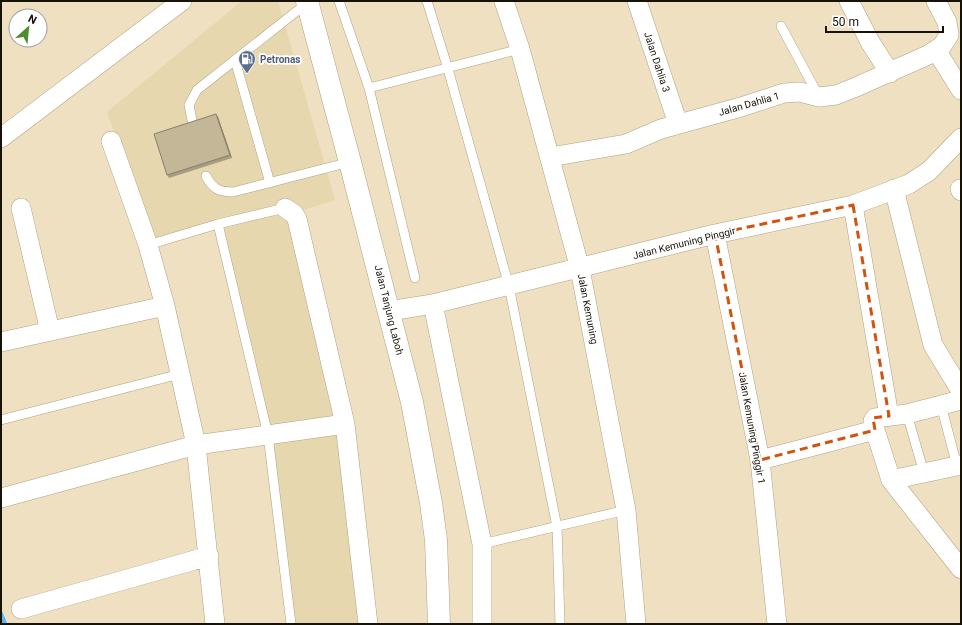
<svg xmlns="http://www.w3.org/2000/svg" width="962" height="625" viewBox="0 0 962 625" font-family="Roboto,sans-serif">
	<rect width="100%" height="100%" fill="#eee0c0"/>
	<path fill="#e7d7af" d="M242,1H278L335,200L301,211L374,624H287L263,430L216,229L154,247L107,112Z"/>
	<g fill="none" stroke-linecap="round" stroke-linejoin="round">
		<path stroke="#54bbf8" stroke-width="4.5" d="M1,614L5,624"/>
		<defs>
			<path id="service" d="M339,1L369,88L415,278
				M427,1L448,69L509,286L557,527L560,624
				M781,26L818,95
				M235,60L270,183
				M369,88L520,49
				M192,120L189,105L197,90L307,3
				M206,176C213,189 219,192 233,192L350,162
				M218,224L268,435L291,624
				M148,245L218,224L285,208
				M941,405L957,466
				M907,414L924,473
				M1,420L180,374
				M482,544L626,510"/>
			<path id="minor" d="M504,1L520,49L580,269L626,510L636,624
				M637,1L678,124
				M849,1L870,42L890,73
				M936,50L961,90
				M1,138L182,1
				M111,141L148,245L165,306L196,445L215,624
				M550,157L626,144L661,129L741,107L784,93L800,92L819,97L836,95L856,87L928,55L942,46L949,35L947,22L936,1
				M894,189L933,345L961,391
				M960,189L961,191
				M853,205L889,416
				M21,208L50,331
				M285,208L294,214L297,219L345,424L368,624
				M715,234L760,460L777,624
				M433,304L482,544V624
				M389,311L433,304L715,234L853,205L909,184L929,171L961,138
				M1,342L165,306
				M961,400L907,414L875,418L873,421L875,430L891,480L961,569
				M760,460L875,430
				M891,480L961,465
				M1,498L196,445L345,424
				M21,609L209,556"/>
			<path id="trunk" d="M307,1L350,162L412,402L431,503L436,540L439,624"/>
		</defs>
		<use href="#service" stroke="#afa283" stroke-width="10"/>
		<use href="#minor" stroke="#afa283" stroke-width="20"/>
		<use href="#trunk" stroke="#afa283" stroke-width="23"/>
		<use href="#service" stroke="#fff" stroke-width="9"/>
		<use href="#minor" stroke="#fff" stroke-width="19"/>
		<use href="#trunk" stroke="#fff" stroke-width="22"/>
	</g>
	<path fill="#a89d82" d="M218,117L232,158L169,178L167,175Z"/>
	<path fill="#88806a" d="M216,114L218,117L232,158L230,155Z"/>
	<path fill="#c3b797" stroke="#88806a" d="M216,114L230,155L167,175L154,134Z"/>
	<path fill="none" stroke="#d3520c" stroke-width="3" stroke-dasharray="8 5" stroke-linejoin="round" d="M853,205L889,416L873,418L875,430L760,460L715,234Z"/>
	<defs>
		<symbol id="fuel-pin" viewBox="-11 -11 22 30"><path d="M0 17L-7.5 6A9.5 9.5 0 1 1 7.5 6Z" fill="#5c6f8a" stroke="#fff"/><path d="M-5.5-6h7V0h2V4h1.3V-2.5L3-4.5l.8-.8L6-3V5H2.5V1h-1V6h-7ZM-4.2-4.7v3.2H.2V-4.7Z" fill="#fff"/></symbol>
	</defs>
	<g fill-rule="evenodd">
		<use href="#fuel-pin" x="237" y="49" width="20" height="27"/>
	</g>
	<g text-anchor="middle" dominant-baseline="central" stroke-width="3.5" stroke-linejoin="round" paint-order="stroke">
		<g font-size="10" font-weight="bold" fill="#4e5e75" stroke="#fff" text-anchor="start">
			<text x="260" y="59">Petronas</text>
		</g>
		<g font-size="10" fill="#171207" stroke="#fff">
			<text transform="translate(657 62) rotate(72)">Jalan Dahlia 3</text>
			<text transform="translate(749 104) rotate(-16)">Jalan Dahlia 1</text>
			<text transform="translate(684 243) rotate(-14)">Jalan Kemuning Pinggir</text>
			<text transform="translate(588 309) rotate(79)">Jalan Kemuning</text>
			<text transform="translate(389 310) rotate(76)">Jalan Tanjung Laboh</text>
			<text transform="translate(752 428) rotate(80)">Jalan Kemuning Pinggir 1</text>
		</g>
	</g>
	<rect width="962" height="625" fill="none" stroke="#171207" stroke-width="4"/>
	<g transform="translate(28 28) rotate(27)"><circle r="19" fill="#ffffff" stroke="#a2a09c"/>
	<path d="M0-3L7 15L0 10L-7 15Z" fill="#4e8d2d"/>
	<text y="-6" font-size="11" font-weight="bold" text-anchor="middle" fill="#171207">N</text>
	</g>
	<path d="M826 26v6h117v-6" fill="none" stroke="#171207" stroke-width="2"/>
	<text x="832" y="26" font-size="12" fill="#171207" stroke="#ffffff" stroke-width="3" paint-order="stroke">50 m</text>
</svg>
